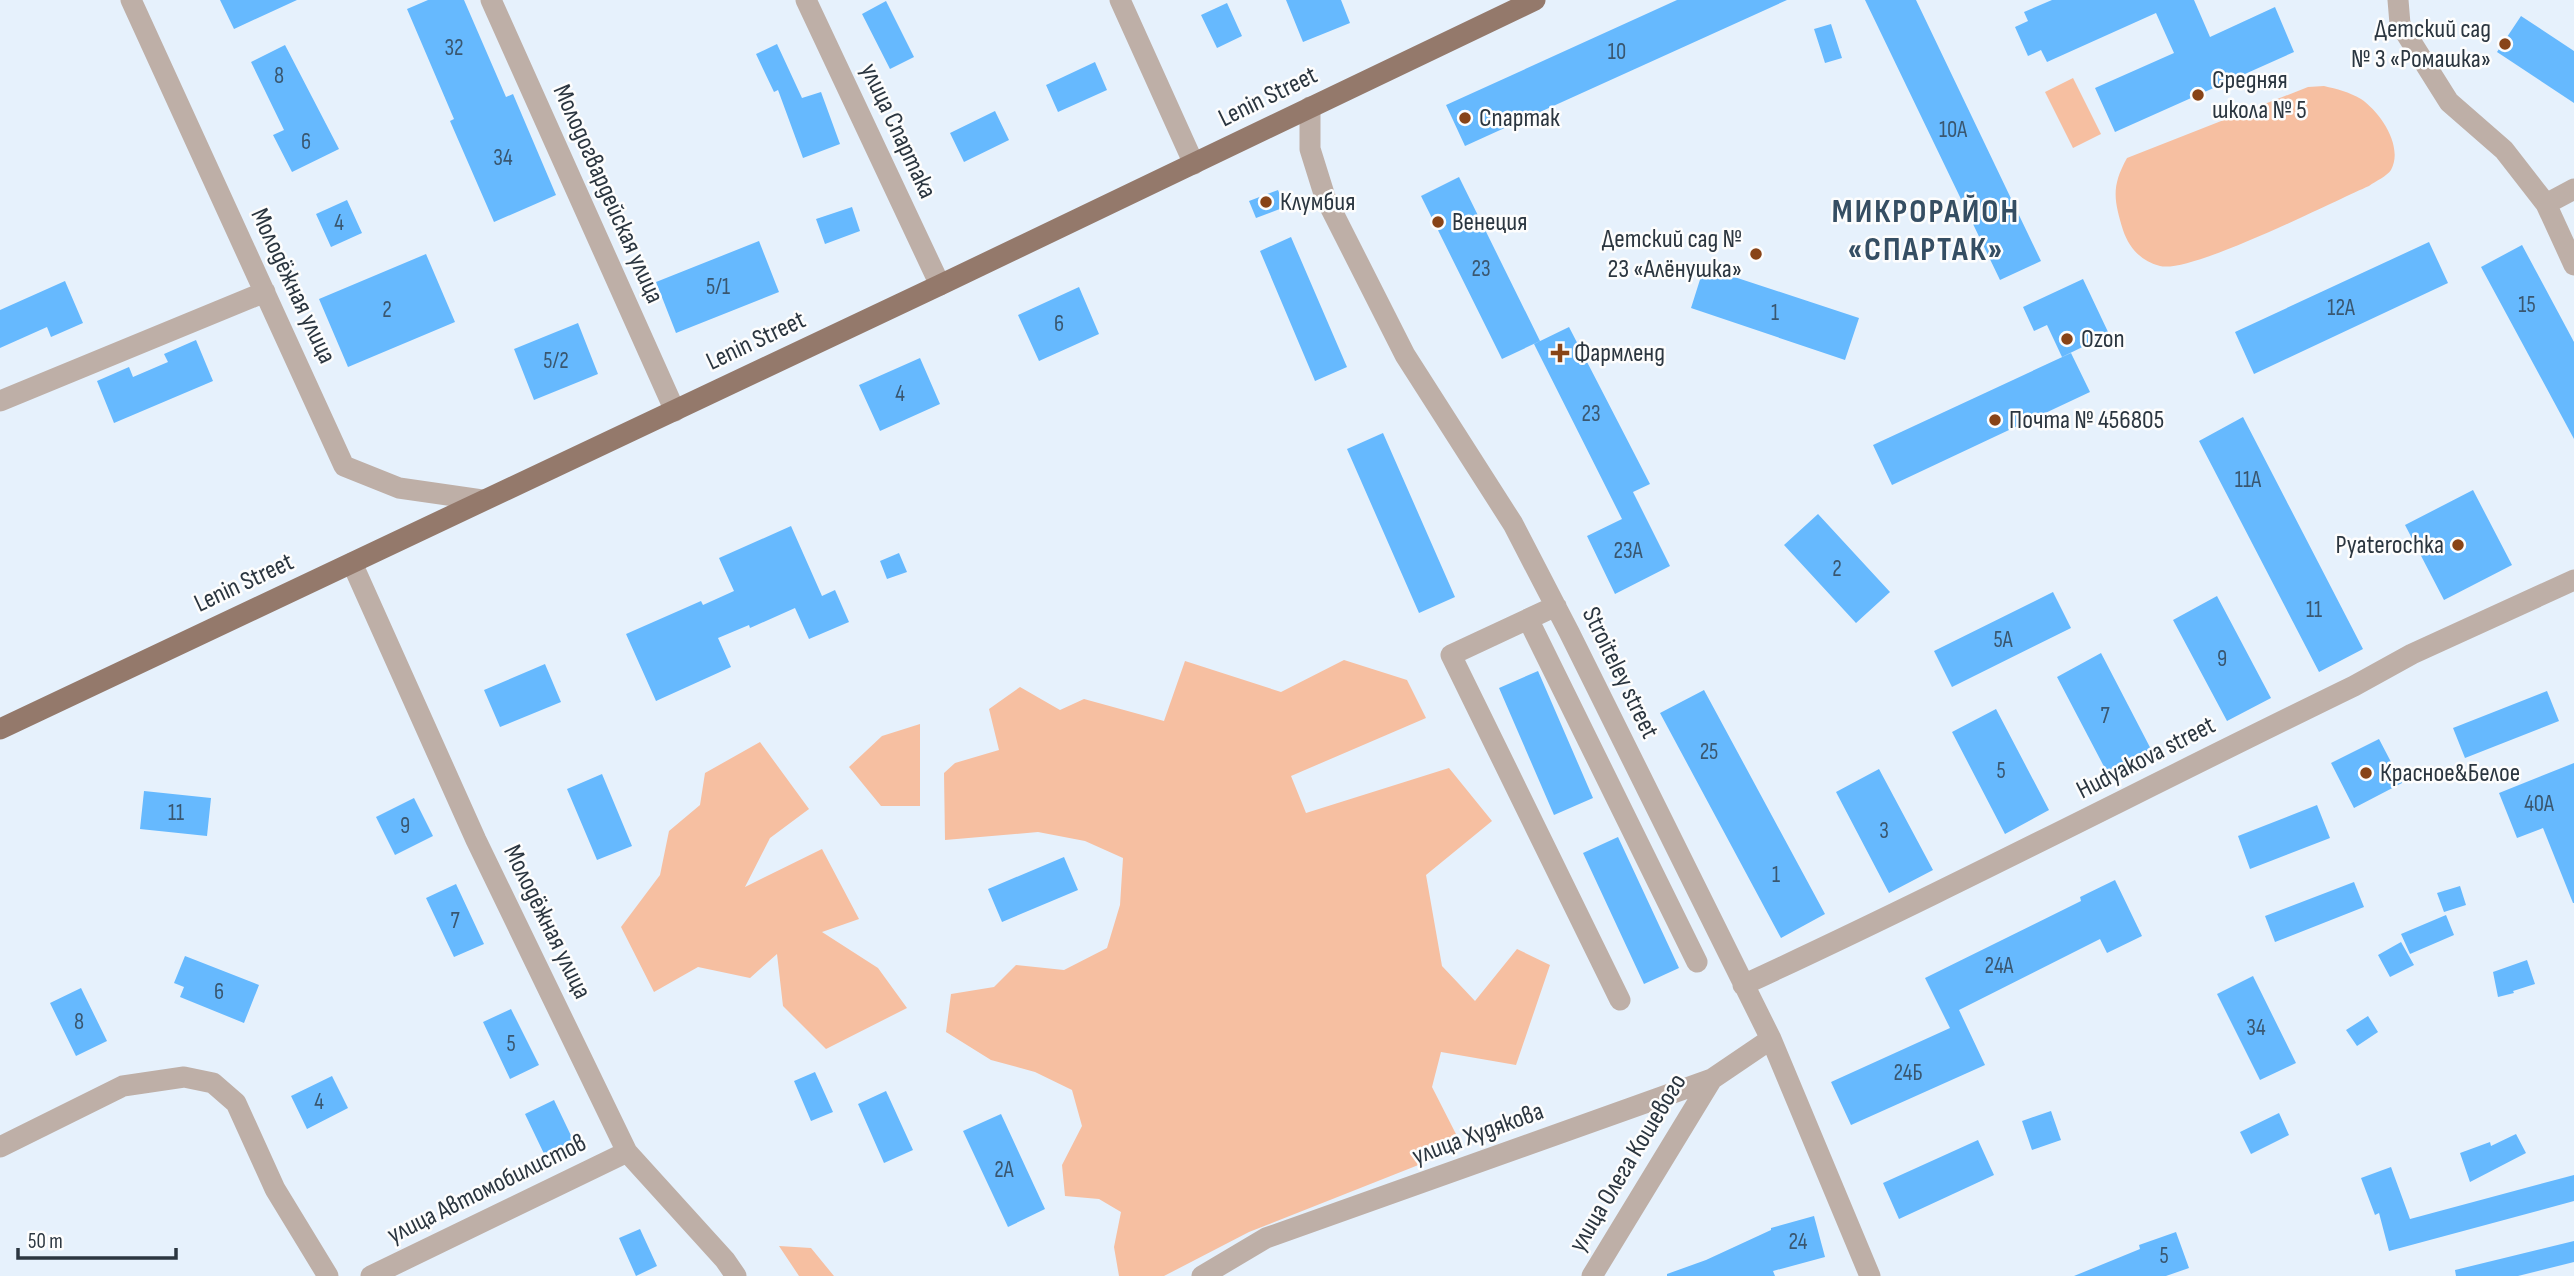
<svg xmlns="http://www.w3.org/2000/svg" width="2574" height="1276" viewBox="0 0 2574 1276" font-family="'Sofia Sans Condensed',sans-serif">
	<rect width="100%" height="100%" fill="#e6f1fc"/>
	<path fill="#f6bfa1" d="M2073,78L2101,134L2073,148L2045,92Z
		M2324,86C2337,89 2349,92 2361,99C2380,112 2404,146 2391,170C2387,176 2376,181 2369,186C2332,202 2191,274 2160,266C2141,261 2129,248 2123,230C2114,200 2111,187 2127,158L2308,87Z
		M1344,660L1407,680L1426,718L1291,776L1306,813L1449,768L1492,821L1426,875L1442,966L1475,1001L1517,949L1550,965L1516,1065L1441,1052L1432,1087L1458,1138L1426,1162L1249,1232L1164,1276H1119L1114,1247L1121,1212L1099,1199L1065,1196L1062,1165L1082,1126L1072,1090L1035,1072L991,1060L946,1032L951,994L994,987L1016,965L1064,970L1107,948L1120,905L1123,858L1085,841L1038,832L945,840L944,773L955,763L999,750L989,709L1020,687L1060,710L1084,699L1164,721L1185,661L1281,692Z
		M920,724V806H881L849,767L882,736Z
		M760,742L809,809L770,838L745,887L822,849L859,919L822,932L878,968L907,1008L826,1049L783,1006L777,954L750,978L698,967L654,992L621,927L660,875L669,831L700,805L705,773Z
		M779,1246L811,1248L834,1276H799Z"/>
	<path fill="#66b9fe" d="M220,0H297L234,29Z
		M428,0H464L506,97L513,94L556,195L494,222L450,121L454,119L407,9Z
		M1286,0H1341L1350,23L1303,42Z
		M1677,0H1787L1465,146L1446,105Z
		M1865,0H1916L2041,261L2000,280Z
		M2052,0H2194L2210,37L2275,7L2294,52L2115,132L2095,88L2174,53L2156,13L2047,62L2041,50L2028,56L2015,27L2028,21L2024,12Z
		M886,1L914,57L890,69L862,14Z
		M1227,3L1242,36L1217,48L1201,15Z
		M2521,16L2574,51V103L2497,52Z
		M1831,24L1842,58L1825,63L1814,29Z
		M777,44L802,98L821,92L840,144L803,158L778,90L774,92L756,54Z
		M285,45L339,149L292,172L273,135L284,130L251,62Z
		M1095,62L1107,90L1058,112L1046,85Z
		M995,111L1009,140L964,162L950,133Z
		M1459,177L1540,341L1502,359L1421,196Z
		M1278,190L1285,207L1256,218L1249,201Z
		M347,200L362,233L331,247L316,214Z
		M852,207L860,231L825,244L816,219Z
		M1291,237L1347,367L1315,381L1260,251Z
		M759,241L779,292L676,333L656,282Z
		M2429,242L2448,283L2254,374L2235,332Z
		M2522,245L2574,342V439L2481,267Z
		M426,254L455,322L348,367L319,299Z
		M1704,267L1859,318L1845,360L1691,308Z
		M2083,279L2109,334L2062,357L2047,325L2034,331L2023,307Z
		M65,281L83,323L51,337L47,327L0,348V310Z
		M1079,287L1099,334L1039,361L1018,315Z
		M578,323L598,374L534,400L514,349Z
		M1569,327L1650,484L1633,492L1670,566L1615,594L1587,536L1622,519L1534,344Z
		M196,340L213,381L114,423L97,381L129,367L133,377L168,362L164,354Z
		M2071,353L2090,392L1892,485L1873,445Z
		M920,358L940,404L880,431L859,385Z
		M2243,417L2363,649L2319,672L2199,441Z
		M1383,433L1455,597L1419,613L1347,449Z
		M2473,490L2512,565L2444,600L2405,525Z
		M1818,514L1890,592L1856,623L1784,545Z
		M791,526L822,596L835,590L849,622L809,639L795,608L750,628L749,625L718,638L731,667L656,701L626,634L701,601L703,605L734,591L719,558Z
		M899,553L907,572L887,579L880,561Z
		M2053,592L2071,628L1952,687L1934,651Z
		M2217,596L2271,698L2227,721L2173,620Z
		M2101,653L2154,755L2110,778L2057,677Z
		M545,664L561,702L500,727L484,690Z
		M1538,671L1593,798L1554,815L1499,688Z
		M1704,690L1825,914L1781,938L1660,713Z
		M2547,691L2559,721L2465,758L2453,728Z
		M1996,709L2049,810L2005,834L1952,732Z
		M2379,739L2402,783L2354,808L2331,763Z
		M2574,763V903H2573L2543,828L2517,838L2499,793Z
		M1879,769L1933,870L1889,893L1836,792Z
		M602,774L632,846L597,860L567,789Z
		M144,791L211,798L207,836L140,829Z
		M414,798L433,836L395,855L376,817Z
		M2317,805L2330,838L2250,869L2238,836Z
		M1618,837L1679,968L1644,984L1583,853Z
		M1064,857L1078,890L1002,922L988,889Z
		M2115,880L2142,936L2107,953L2100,939L1959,1010L1985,1065L1851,1125L1831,1082L1950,1028L1925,978L2081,901L2080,897Z
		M2354,882L2364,907L2275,942L2265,916Z
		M456,884L484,944L454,957L426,898Z
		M2460,886L2466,905L2444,912L2437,893Z
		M2446,915L2454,935L2410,954L2401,934Z
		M2401,942L2414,965L2390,977L2378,955Z
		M185,956L259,985L244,1023L180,997L184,987L174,983Z
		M2527,960L2535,984L2513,991L2514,993L2498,997L2493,972Z
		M2253,976L2296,1063L2260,1080L2217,994Z
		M81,988L107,1041L76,1056L50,1003Z
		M511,1009L539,1065L510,1079L483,1022Z
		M2368,1016L2378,1032L2357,1046L2346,1030Z
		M815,1072L833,1112L811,1121L794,1081Z
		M332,1076L348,1108L307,1129L291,1096Z
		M886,1091L913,1150L884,1163L858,1104Z
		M554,1100L576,1146L547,1160L525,1114Z
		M2051,1111L2061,1140L2032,1150L2022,1121Z
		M2279,1113L2289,1135L2251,1154L2240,1132Z
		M1001,1114L1045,1209L1008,1227L963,1131Z
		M2516,1134L2526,1153L2470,1182L2460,1153L2490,1142L2491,1146Z
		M1978,1140L1994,1175L1899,1219L1883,1183Z
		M2391,1167L2410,1219L2574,1175V1201L2389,1251L2379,1213L2375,1215L2361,1178Z
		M1814,1216L1825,1257L1773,1271L1775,1276H1667V1274L1706,1260L1771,1230V1228Z
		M640,1229L657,1266L636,1276L619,1238Z
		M2176,1232L2189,1268L2166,1276H2074L2140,1249L2139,1245Z
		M2574,1241V1262L2518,1276H2456L2455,1270Z"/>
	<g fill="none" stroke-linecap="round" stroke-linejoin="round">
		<path stroke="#beafa7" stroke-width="21" d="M131,0L344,466L399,488L482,500
			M491,0L675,411
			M806,0L940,285
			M1120,0L1194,164
			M2398,0L2400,24L2449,102L2504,150L2546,204L2574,265
			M1310,107V149L1325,197L1405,355L1513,524L1569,632L1771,1039L1870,1276
			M2546,204L2574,189
			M0,401L265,292
			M352,563L476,840L627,1152L725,1260L736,1276
			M1556,606L1451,655L1620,1000
			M1528,619L1697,962
			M1743,985C1949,890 2150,785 2354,686L2412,654L2574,580
			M0,1147L123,1086L184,1077L213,1083L236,1103L275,1189L328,1276
			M371,1276L627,1152
			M1202,1276L1266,1238L1712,1079L1771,1039
			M1592,1276L1712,1079"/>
		<path stroke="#94796b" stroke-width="21" d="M0,729L940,285L1535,0"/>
	</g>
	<g fill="#884418" stroke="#fdfdfd" stroke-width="2.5">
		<circle cx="2505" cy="44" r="7"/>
		<circle cx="2198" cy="95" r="7"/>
		<circle cx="1465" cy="118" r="7"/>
		<circle cx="1266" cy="202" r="7"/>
		<circle cx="1438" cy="222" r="7"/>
		<circle cx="1756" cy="254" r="7"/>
		<circle cx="2067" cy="339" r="7"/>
		<path d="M1556.5 342.5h7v7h7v7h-7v7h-7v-7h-7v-7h7z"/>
		<circle cx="1995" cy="420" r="7"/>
		<circle cx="2458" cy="545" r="7"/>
		<circle cx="2366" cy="773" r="7"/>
	</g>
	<g text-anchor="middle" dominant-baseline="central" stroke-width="5" stroke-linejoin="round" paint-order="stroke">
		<g font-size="23" fill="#3a5770">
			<text x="454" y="48">32</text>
			<text x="1617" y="52">10</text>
			<text x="279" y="76">8</text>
			<text x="1953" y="130">10А</text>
			<text x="306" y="142">6</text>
			<text x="503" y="158">34</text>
			<text x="339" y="223">4</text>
			<text x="1481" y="269">23</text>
			<text x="718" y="287">5/1</text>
			<text x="2527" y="305">15</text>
			<text x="2341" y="308">12А</text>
			<text x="387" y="310">2</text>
			<text x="1775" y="313">1</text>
			<text x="1059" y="324">6</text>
			<text x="556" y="361">5/2</text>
			<text x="900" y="394">4</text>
			<text x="1591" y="414">23</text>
			<text x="2248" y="480">11А</text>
			<text x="1628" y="551">23А</text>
			<text x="1837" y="569">2</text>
			<text x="2314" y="610">11</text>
			<text x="2003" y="640">5А</text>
			<text x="2222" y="659">9</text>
			<text x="2105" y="716">7</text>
			<text x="1709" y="752">25</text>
			<text x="2001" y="771">5</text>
			<text x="2539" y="804">40А</text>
			<text x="176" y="813">11</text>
			<text x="405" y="826">9</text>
			<text x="1884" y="831">3</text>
			<text x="1776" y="875">1</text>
			<text x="455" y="921">7</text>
			<text x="1999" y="966">24А</text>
			<text x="219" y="992">6</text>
			<text x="79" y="1022">8</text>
			<text x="2256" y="1028">34</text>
			<text x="511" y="1044">5</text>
			<text x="1908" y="1073">24Б</text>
			<text x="319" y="1102">4</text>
			<text x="1004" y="1170">2А</text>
			<text x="1798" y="1242">24</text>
			<text x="2164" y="1256">5</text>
		</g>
		<g font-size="26" fill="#2b3640" stroke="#fdfdfd" text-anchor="start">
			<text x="2491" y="29" text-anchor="end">Детский сад<tspan x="2491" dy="30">№ 3 «Ромашка»</tspan></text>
			<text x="2212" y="80">Средняя<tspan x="2212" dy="30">школа № 5</tspan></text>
			<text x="1479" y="118">Спартак</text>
			<text x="1280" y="202">Клумбия</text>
			<text x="1452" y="222">Венеция</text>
			<text x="1742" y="239" text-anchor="end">Детский сад №<tspan x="1742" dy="30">23 «Алёнушка»</tspan></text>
			<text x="2081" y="339">Ozon</text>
			<text x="1574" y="353">Фармленд</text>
			<text x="2009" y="420">Почта № 456805</text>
			<text x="2444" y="545" text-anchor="end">Pyaterochka</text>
			<text x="2380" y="773">Красное&amp;Белое</text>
		</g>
		<g font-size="26" fill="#2b3640" stroke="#fdfdfd">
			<text transform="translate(1268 97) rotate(-26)">Lenin Street</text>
			<text transform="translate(898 131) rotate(65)">улица Спартака</text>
			<text transform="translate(608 194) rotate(66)">Молодогвардейская улица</text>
			<text transform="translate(293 286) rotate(65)">Молодёжная улица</text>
			<text transform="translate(756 341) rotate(-25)">Lenin Street</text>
			<text transform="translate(244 583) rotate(-25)">Lenin Street</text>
			<text transform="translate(1620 673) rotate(64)">Stroiteley street</text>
			<text transform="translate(2146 758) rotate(-27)">Hudyakova street</text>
			<text transform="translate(547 922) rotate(64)">Молодёжная улица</text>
			<text transform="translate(1478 1134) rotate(-20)">улица Худякова</text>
			<text transform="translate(1628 1163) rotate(-59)">улица Олега Кошевого</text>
			<text transform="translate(487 1189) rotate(-26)">улица Автомобилистов</text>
		</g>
		<g font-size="33" font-weight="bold" letter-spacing="2" fill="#354e63" stroke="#fdfdfd">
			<text x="1926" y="212">МИКРОРАЙОН<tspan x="1926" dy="38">«СПАРТАК»</tspan></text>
		</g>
	</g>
	<path d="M18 1248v10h158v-10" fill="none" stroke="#2b3640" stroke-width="3.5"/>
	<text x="28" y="1248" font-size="21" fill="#2b3640" stroke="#fdfdfd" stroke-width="5" paint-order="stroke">50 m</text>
</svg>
